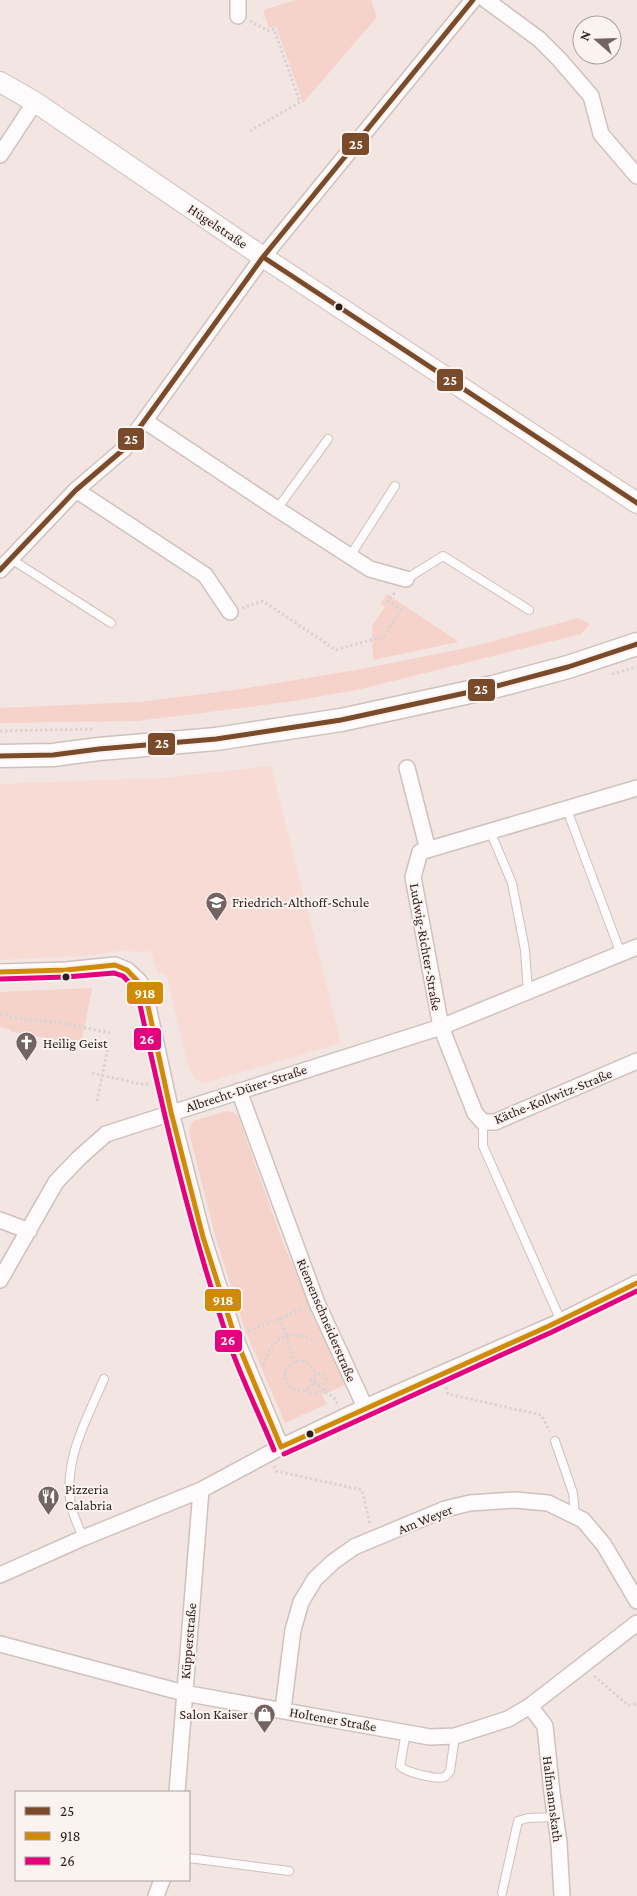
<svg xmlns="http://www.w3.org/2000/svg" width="637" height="1896" viewBox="0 0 637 1896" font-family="'Crimson Pro',serif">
	<rect width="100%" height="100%" fill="#f3e5e2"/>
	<path fill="#f7dbd4" d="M271,766L341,1043L204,1083L195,1079L189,1069L166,974L158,973L151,951L137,952L122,950L95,955L0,960V784L162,778Z"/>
	<path fill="#f5d3cb" d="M296,0H371L377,17L303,103L276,26L269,28L263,10Z
		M387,594L456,640L458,642L373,660L372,626L385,607L380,604Z
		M578,618L590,624L581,634L357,690L287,702L136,721L0,723V708L139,702L241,689L356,670L471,647Z
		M92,988L81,1045L10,1031V1029L0,1027V992Z
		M226,1111L233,1112L238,1116L283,1243L309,1302L311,1312L345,1385L322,1395L327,1404L285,1423L245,1330L216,1239L189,1132L190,1127L193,1121Z"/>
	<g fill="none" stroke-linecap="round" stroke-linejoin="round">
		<defs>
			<path id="service" d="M277,509L328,439
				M350,556L395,486
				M11,559L111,623
				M406,579L443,556L529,610
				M566,807L621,954
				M490,831L512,883L525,950L528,992
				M483,1122V1146L561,1321
				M555,1441L573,1493L575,1516
				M83,1538C79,1527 73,1516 71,1505C63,1459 87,1419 104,1379
				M406,1732L400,1766C405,1772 437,1780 444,1777C447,1776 448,1774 450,1771L455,1736
				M189,1858L289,1871
				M502,1893L518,1821L528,1818L555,1817"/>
			<path id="minor" d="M486,0L539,39L559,59L591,96L601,134L637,176
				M238,16V0
				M0,155L35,102
				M145,421L277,509L370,569L406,579
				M76,490L205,575L230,612
				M0,570L76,490L124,449L263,257L473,0
				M407,768L428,850
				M637,788L420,852L413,877L441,1027L475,1113L483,1122H495L637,1061
				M0,972L66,970L115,965L127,970L138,980L144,988L171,1112L203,1237L235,1337L281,1447
				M239,1091L317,1303L365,1407
				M0,1220L29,1231
				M0,1280L56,1182L79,1158L106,1134L441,1027L637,947
				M0,1575L83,1538L201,1490L281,1447L365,1407L561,1321L637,1283
				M0,1644L184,1693L430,1737L455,1736L508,1719L530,1706L637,1623
				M530,1706L545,1726L552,1793L559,1843L562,1896
				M283,1709L293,1630L301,1602L315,1579L333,1562L354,1547L445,1509L470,1503L515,1500L548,1503L583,1520L604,1545L637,1601
				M177,1792L201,1490
				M156,1896L162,1880"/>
			<path id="tertiary" d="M0,82L35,102L263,257L637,503"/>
			<path id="secondary" d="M0,756L53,755L99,749L216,739L341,720L493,687L568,667L637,644"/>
		</defs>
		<use href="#service" stroke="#cec1be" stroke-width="10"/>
		<use href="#minor" stroke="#cec1be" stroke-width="18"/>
		<use href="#tertiary" stroke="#cec1be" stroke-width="22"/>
		<use href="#secondary" stroke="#cec1be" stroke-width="25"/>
		<path stroke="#d9d4d3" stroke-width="3" stroke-dasharray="2.5 2.5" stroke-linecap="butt" d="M250,131L300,102L274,29L269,31L250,21
			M242,608L263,601L336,650L384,636L401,610L388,601L396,591
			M612,674L637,667
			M0,731L93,729
			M0,1014L26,1020L57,1022L111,1033
			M92,1073L140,1084H150
			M97,1101L109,1042
			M280,1318L295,1362
			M248,1331L304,1308
			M285 1376a15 15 0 1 1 30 0a15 15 0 1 1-30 0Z
			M263,1366C275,1334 286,1328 317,1342
			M310,1379L334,1398L338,1405
			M446,1387L448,1394L541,1415L550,1431
			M306,1390L308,1393L314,1394L324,1390L326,1379L322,1374L315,1373
			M274,1466L276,1471L362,1490L370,1524
			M594,1676L628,1705L637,1704"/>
		<use href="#service" stroke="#fdfbfb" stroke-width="8"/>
		<use href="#minor" stroke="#fdfbfb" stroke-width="15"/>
		<use href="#tertiary" stroke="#fdfbfb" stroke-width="20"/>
		<use href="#secondary" stroke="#fdfbfb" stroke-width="22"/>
		<defs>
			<path id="bus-1" d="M263,257L637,503
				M0,570L76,490L124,449L263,257L473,0
				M0,756L53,755L99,749L216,739L341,720L493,687L568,667L637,644"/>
			<path id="bus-2" d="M0,972L66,970L115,965L127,970L144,988L171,1112L203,1237L235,1337L281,1447
				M281,1447L549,1326L637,1283"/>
			<path id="bus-3" d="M0,979L66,977L114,973L123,976L137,991C162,1108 189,1224 227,1337C240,1376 259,1413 274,1450
				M284,1454L552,1332L637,1291"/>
		</defs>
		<use href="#bus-1" stroke="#fbf3f0" stroke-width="9"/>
		<use href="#bus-2" stroke="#fbf3f0" stroke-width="9"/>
		<use href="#bus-3" stroke="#fbf3f0" stroke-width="9"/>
		<use href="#bus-1" stroke="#7a4b2a" stroke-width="5"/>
		<use href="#bus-2" stroke="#cf8b06" stroke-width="5"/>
		<use href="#bus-3" stroke="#e5007d" stroke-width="5"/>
	</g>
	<defs>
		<symbol id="school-pin" viewBox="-11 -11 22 30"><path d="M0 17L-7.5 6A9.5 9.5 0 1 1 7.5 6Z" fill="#736461" stroke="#fbf3f0"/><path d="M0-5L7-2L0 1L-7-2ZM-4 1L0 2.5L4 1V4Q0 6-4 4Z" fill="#fff"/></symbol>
		<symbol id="church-pin" viewBox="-11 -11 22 30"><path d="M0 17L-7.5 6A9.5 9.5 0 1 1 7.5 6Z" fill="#736461" stroke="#fbf3f0"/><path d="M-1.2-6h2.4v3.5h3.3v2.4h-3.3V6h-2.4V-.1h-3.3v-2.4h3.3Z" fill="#fff"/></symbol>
		<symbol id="restaurant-pin" viewBox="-11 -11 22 30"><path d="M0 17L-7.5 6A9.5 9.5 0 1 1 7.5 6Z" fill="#736461" stroke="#fbf3f0"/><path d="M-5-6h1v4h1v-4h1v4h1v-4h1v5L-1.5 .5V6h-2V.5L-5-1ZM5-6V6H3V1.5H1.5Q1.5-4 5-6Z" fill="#fff"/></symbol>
		<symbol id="shop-pin" viewBox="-11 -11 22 30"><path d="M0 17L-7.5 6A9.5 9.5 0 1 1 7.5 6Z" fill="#736461" stroke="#fbf3f0"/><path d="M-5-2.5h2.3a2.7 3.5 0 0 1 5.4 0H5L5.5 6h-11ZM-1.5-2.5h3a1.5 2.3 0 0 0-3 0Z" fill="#fff"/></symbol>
	</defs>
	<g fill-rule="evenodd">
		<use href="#school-pin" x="204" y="890" width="25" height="34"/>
		<use href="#church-pin" x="14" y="1030" width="25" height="34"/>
		<use href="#restaurant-pin" x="36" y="1484" width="25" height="34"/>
		<use href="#shop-pin" x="252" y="1702" width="25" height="34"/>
	</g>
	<g fill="#2e1f1c" stroke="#fbf3f0" stroke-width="2">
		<circle cx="339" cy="307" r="4.5"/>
		<circle cx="66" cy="977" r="4.5"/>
		<circle cx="310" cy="1434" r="4.5"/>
	</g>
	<g text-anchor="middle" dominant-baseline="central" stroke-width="4" stroke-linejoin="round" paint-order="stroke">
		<g font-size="14" fill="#2e1f1c" stroke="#fbf3f0">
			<text transform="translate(218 226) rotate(34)">Hügelstraße</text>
			<text transform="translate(426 947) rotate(80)">Ludwig-Richter-Straße</text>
			<text transform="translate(246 1088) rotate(-18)">Albrecht-Dürer-Straße</text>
			<text transform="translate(553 1096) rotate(-22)">Käthe-Kollwitz-Straße</text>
			<text transform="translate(327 1320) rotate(67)">Riemenschneiderstraße</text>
			<text transform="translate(425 1519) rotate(-22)">Am Weyer</text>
			<text transform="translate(188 1641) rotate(-85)">Küpperstraße</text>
			<text transform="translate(333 1719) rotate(10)">Holtener Straße</text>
			<text transform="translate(553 1799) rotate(83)">Halfmannskath</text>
		</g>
		<g font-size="14" fill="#2e1f1c" stroke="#fbf3f0" text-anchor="start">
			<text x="232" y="902">Friedrich-Althoff-Schule</text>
			<text x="43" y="1043">Heilig Geist</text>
			<text x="65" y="1489">Pizzeria<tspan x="65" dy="16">Calabria</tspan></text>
			<text x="248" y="1714" text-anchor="end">Salon Kaiser</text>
		</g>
	</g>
	<g stroke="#fbf3f0" stroke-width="2">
		<rect x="341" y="132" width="29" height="24" rx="5" fill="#7a4b2a"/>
		<rect x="436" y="368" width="28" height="24" rx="5" fill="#7a4b2a"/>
		<rect x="117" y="427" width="28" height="24" rx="5" fill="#7a4b2a"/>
		<rect x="467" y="678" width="29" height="24" rx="5" fill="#7a4b2a"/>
		<rect x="147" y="732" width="29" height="24" rx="5" fill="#7a4b2a"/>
		<rect x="126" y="981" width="38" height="24" rx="5" fill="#cf8b06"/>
		<rect x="133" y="1027" width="29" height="24" rx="5" fill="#e5007d"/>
		<rect x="204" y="1288" width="38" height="24" rx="5" fill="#cf8b06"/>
		<rect x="214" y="1329" width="29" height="24" rx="5" fill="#e5007d"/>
	</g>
	<g font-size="14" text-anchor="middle" font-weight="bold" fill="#fff">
		<text x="356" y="149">25</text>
		<text x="450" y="385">25</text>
		<text x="131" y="444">25</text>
		<text x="481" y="694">25</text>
		<text x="162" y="748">25</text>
		<text x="145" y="998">918</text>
		<text x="147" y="1044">26</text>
		<text x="223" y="1305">918</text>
		<text x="228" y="1345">26</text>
	</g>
	<rect x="15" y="1791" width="175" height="90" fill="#fbf3f0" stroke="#a99e9b"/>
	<rect x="25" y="1807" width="25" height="8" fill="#7a4b2a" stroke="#a99e9b"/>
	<text x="60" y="1816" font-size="15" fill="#2e1f1c">25</text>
	<rect x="25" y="1832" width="25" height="8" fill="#cf8b06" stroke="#a99e9b"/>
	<text x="60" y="1841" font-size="15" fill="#2e1f1c">918</text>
	<rect x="25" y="1857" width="25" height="8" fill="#e5007d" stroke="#a99e9b"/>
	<text x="60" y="1866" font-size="15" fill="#2e1f1c">26</text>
	<g transform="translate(597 40) rotate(290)"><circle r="24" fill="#fbf3f0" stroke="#a99e9b"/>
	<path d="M0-4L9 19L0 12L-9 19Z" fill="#736461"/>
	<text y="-8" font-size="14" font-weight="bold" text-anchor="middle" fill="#2e1f1c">N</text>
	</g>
</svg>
